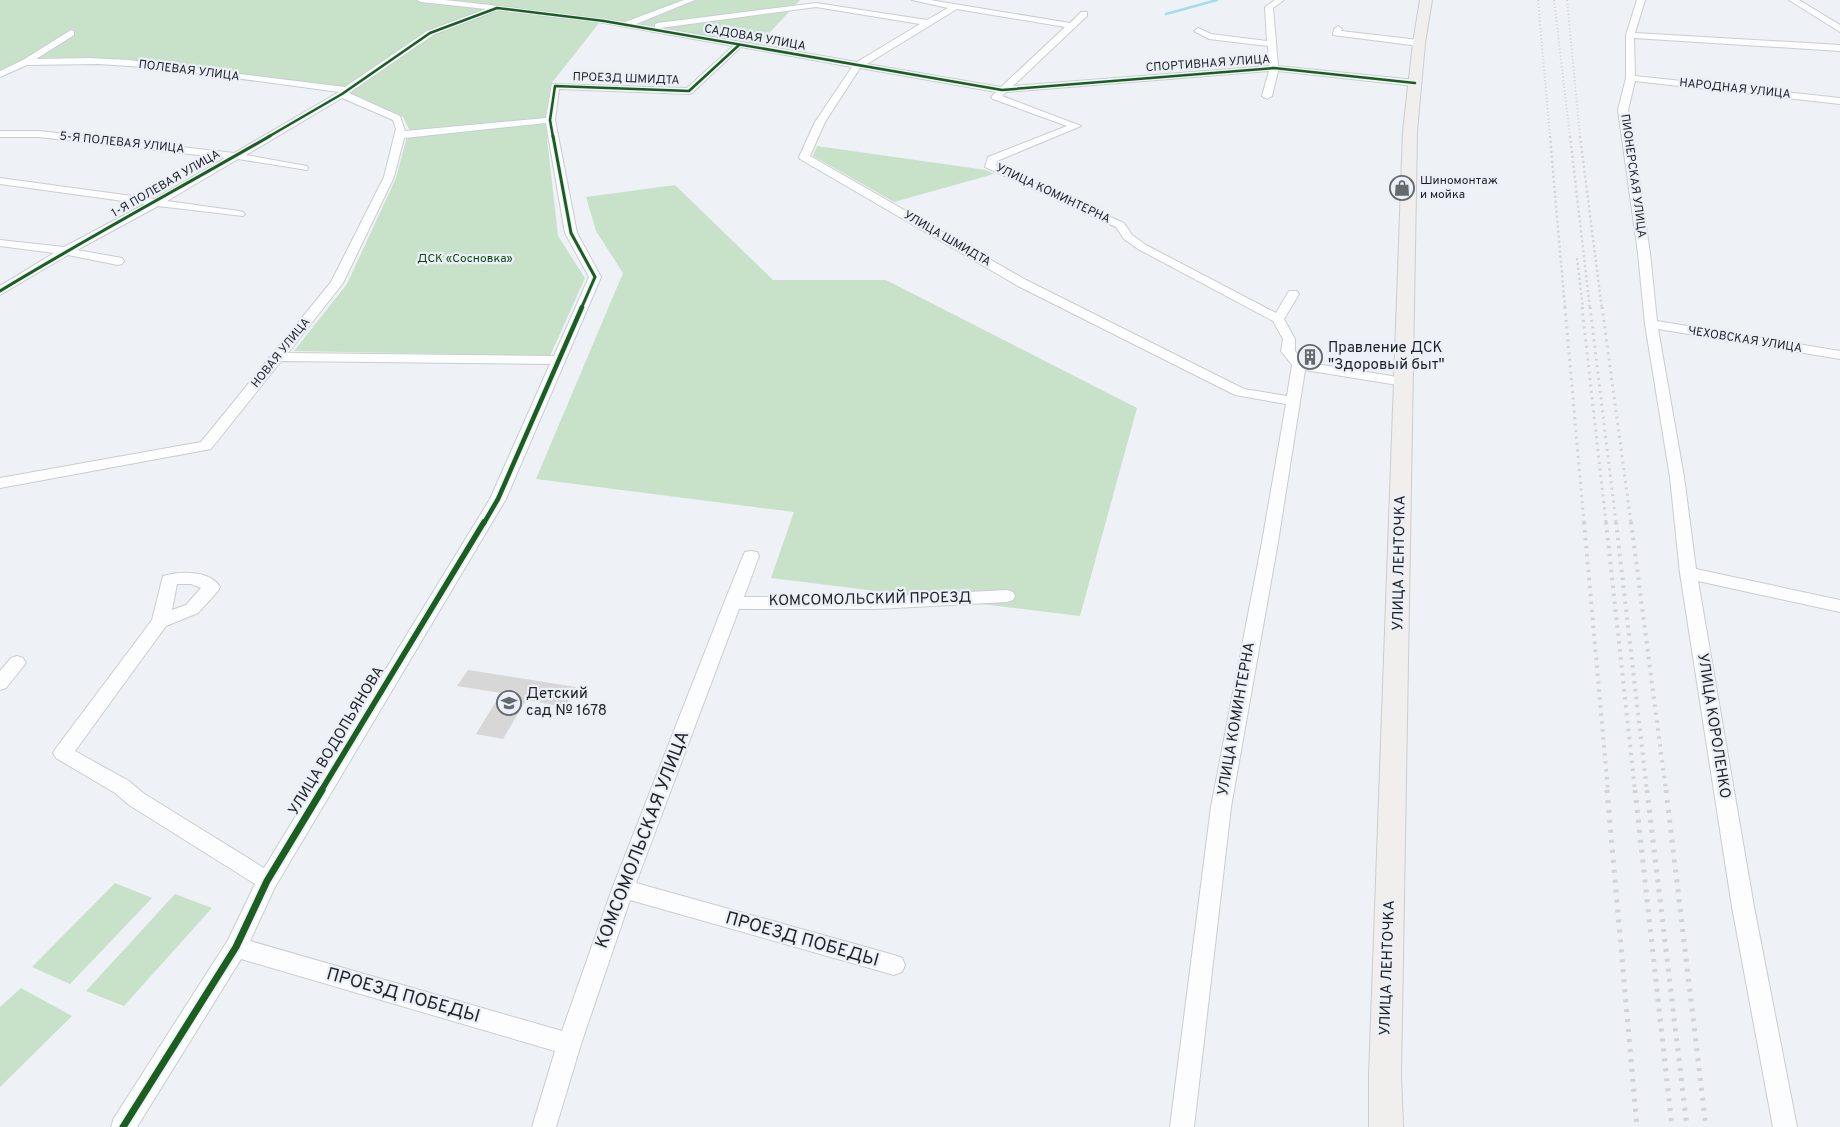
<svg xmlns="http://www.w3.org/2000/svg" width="1840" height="1127" viewBox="0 0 1840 1127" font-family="Overpass,sans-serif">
	<rect width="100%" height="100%" fill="#eef1f5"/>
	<path fill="#c8e2ca" d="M0,0H800L757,46L603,18L551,84L545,120L558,236L585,278L550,356L294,351L347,284L396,178L409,129L403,117L352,95L350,88L216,71L101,59L22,61L0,72Z
		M817,146L986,170L994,174L894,202L813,156Z
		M675,185L773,280H886L1137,408L1080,616L771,578L794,512L536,479L623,273L596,231L586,197Z
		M115,883L152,898L70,984L32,967Z
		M175,894L212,908L124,1006L86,991Z
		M21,988L72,1016L0,1087V1007Z"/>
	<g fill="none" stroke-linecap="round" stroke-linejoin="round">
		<path stroke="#a3dde8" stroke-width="2.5" d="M1166,14L1217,0"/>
	</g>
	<path fill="#d7d7d8" d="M468,670L576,687L565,707L526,700L503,739L476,734L501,693L457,686Z"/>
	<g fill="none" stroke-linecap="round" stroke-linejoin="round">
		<defs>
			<path id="minor" d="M417,0H445L490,5L625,22L684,0H695L636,24L655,27V24L658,23L816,3L927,20L948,8L912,0H930L1070,23L1081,12H1087V16L1013,86L1269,66L1268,46L1209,39L1194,31L1198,28L1211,34L1267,41L1265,7L1275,0H1284L1273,8L1278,66L1415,80L1420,83L1415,86L1278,71L1272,96L1267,99L1262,96L1269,71L1006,92L1002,96L1081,126L997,161L996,166L1124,223L1132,235L1146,245L1276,313L1289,291H1297L1299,294L1284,319L1295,339V351L1303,362L1404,378L1411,382L1404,386L1305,370L1278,542L1231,807L1194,1127H1170L1211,807L1262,542L1286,404L1235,395L1018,286L800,159L799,157L815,122L852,67L741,47L692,93L689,94L559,89L555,120L577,233L601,277L506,499L275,887L250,941L562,1031L612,889L724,603L743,556L745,552L751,551L757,552L759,556L744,597H876L1007,590L1013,592L1015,596L1013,600L1007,602L876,609H739L636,883L894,955L902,958L905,965L902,972L894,975L630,900L581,1044L556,1127H532L555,1051L241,959L137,1127H111L114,1118L228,940L255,884L129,805L115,793L56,758L53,753L56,748L152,620L163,576C180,571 210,570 220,587L218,591L198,613L166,626L75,751L129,781L143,793L264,868L490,499L550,364L281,361L211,449L0,488V478L201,442L331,282L384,177L396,129L393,120L342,98L246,155L307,166L308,168L307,170L238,159L167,201L239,211L243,212L245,214L243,216L158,206L77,250L122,258L124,261L122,264L118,265L68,255L0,295V286L54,253L0,246V240L64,247L145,204L0,184V178L154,199L225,158L39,137H0V131H39L234,153L339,92L160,68L98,64L27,65L0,77V71L23,60L71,30L74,31V35L36,59L89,58L129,60L345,87L427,31L486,9L421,2ZM816,7L920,24L857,62L660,28ZM957,9L1065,27L1001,87L867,64ZM498,10L604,23L733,46L687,88L552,84L546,118L405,131L400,116L349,93L433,35ZM860,68L996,92L991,97L993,99L1067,126L988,157L985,167L1116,227L1124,239L1138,249L1273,321L1283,339L1281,351L1292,365L1287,396L1244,389L1026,280L810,156L825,122ZM546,123L565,233L589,277L554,356L288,353L343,283L394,177L404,138ZM177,584H191L201,588L186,605L172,610Z
				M1637,0H1645L1635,33L1840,45V51L1634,38L1635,76L1840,98V104L1635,81L1628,110L1650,253L1657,321L1840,351V359L1658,329L1684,477L1696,569L1840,600V612L1698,581L1754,907L1797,1127H1773L1732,907L1680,573L1670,477L1645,324L1638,253L1618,110L1626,78V35Z
				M1789,0H1799L1840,25V32Z
				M1338,26L1342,29L1341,31L1419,40L1423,43L1419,46L1333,35L1334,29Z
				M17,656L23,658L26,663L6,688L0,690V671L11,658Z"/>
			<path id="secondary" d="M1420,0H1432L1425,43L1417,131L1401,1075L1403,1127H1369V1075L1403,131L1413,43Z"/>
		</defs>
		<use href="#minor" stroke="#cacdd0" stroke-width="2"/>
		<use href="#secondary" stroke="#cacdd0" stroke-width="2"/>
		<use href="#minor" fill="#fcfdfe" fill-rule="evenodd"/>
		<use href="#secondary" fill="#f1efed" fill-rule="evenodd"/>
		<path stroke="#d3d3d5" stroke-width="2" stroke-dasharray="1 2.5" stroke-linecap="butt" d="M1538,0L1550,137
			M1554,0L1570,137
			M1567,0L1580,137"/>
		<path stroke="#d3d3d5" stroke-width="2.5" stroke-dasharray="2 3" stroke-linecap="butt" d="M1550,136L1565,309
			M1570,136L1590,309
			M1580,136L1602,309
			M1577,258L1583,309"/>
		<path stroke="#d3d3d5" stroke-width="3" stroke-dasharray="2 4.5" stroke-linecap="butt" d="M1565,307L1584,523
			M1582,307L1606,523
			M1590,307L1616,523
			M1602,307L1631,523"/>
		<path stroke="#d3d3d5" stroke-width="4" stroke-dasharray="2.5 5.5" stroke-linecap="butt" d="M1584,522L1608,791
			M1606,522L1635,791
			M1616,522L1647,791
			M1631,522L1666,791"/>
		<path stroke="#d3d3d5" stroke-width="5" stroke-dasharray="3 7" stroke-linecap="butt" d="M1607,790L1637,1127
			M1635,790L1672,1127
			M1647,790L1687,1127
			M1666,790L1706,1127"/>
		<defs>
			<path id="cycleway-far4" d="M268,137L342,94L430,33L497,8L604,21L1002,90L1274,68L1415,83
				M553,137L550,120L555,86L689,91L739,45"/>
			<path id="cycleway-far3" d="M553,136L571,233L595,277L581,309
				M0,291C89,237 180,188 270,136"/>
			<path id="cycleway-far2" d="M484,523L498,499L582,307"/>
			<path id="cycleway-far1" d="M321,791L484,522"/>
			<path id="cycleway" d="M123,1127L236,947L267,881L322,790"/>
		</defs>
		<use href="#cycleway-far4" stroke="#ebf0f8" stroke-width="4.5"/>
		<use href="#cycleway-far3" stroke="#ebf0f8" stroke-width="5"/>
		<use href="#cycleway-far2" stroke="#ebf0f8" stroke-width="7"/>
		<use href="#cycleway-far1" stroke="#ebf0f8" stroke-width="9"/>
		<use href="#cycleway" stroke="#ebf0f8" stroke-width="10"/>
		<use href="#cycleway-far4" stroke="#1b5e20" stroke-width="2.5"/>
		<use href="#cycleway-far3" stroke="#1b5e20" stroke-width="3"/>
		<use href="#cycleway-far2" stroke="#1b5e20" stroke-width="4.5"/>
		<use href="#cycleway-far1" stroke="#1b5e20" stroke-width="5.5"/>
		<use href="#cycleway" stroke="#1b5e20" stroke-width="7"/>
	</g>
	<defs>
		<symbol id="shop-ring" viewBox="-11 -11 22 22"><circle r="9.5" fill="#ebf0f8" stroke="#676a6d" stroke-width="1.5"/><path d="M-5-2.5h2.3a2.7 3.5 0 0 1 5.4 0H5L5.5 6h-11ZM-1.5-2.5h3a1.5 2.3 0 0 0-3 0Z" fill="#676a6d"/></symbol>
		<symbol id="building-ring" viewBox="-11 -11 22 22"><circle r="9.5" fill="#ebf0f8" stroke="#676a6d" stroke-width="1.5"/><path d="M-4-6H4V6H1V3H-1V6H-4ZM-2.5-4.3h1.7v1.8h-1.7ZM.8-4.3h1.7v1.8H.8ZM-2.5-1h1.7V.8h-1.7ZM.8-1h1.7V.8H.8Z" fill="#676a6d"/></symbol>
		<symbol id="school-ring" viewBox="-11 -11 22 22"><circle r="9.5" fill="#ebf0f8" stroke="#676a6d" stroke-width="1.5"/><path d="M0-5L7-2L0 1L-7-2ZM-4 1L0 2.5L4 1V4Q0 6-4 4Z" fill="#676a6d"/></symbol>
	</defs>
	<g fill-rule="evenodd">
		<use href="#shop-ring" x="1388" y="174" width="28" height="28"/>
		<use href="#building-ring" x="1296" y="343" width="28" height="28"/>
		<use href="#school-ring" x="495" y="689" width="28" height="28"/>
	</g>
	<g text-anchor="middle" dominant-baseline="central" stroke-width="4.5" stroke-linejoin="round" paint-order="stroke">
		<g font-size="12" fill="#1f2124" stroke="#ebf0f8">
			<text transform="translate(755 38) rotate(10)">САДОВАЯ УЛИЦА</text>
			<text transform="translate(1208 64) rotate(-4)">СПОРТИВНАЯ УЛИЦА</text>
			<text transform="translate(189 71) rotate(7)">ПОЛЕВАЯ УЛИЦА</text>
			<text transform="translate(626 79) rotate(2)">ПРОЕЗД ШМИДТА</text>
			<text transform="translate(1735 89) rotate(6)">НАРОДНАЯ УЛИЦА</text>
			<text transform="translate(122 143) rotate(6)">5-Я ПОЛЕВАЯ УЛИЦА</text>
			<text transform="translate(1633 176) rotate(82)">ПИОНЕРСКАЯ УЛИЦА</text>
			<text transform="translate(166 184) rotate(-30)">1-Я ПОЛЕВАЯ УЛИЦА</text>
			<text transform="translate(1053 194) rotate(25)">УЛИЦА КОМИНТЕРНА</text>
			<text transform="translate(947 239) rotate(30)">УЛИЦА ШМИДТА</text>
			<text transform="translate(1745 340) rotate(9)">ЧЕХОВСКАЯ УЛИЦА</text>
			<text transform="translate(281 353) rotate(-51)">НОВАЯ УЛИЦА</text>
		</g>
		<g font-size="12" fill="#1f2124" stroke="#ebf0f8" text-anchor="start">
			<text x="1420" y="181">Шиномонтаж<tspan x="1420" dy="14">и мойка</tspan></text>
		</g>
		<g font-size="12" fill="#0a4b0b" stroke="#ebf0f8">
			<text x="465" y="259">ДСК «Сосновка»</text>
		</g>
		<g font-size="15" fill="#1f2124" stroke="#ebf0f8" text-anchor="start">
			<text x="1328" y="348">Правление ДСК<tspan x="1328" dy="17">"Здоровый быт"</tspan></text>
			<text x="526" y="694">Детский<tspan x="526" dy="17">сад № 1678</tspan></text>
		</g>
		<g font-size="15" fill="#1f2124" stroke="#ebf0f8">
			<text transform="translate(1400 563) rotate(-89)">УЛИЦА ЛЕНТОЧКА</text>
			<text transform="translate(870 600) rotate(-1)">КОМСОМОЛЬСКИЙ ПРОЕЗД</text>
			<text transform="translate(1237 719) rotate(-80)">УЛИЦА КОМИНТЕРНА</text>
			<text transform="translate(1713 726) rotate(81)">УЛИЦА КОРОЛЕНКО</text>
			<text transform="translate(337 741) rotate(-59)">УЛИЦА ВОДОПЬЯНОВА</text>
			<text transform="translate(1388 968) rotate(-88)">УЛИЦА ЛЕНТОЧКА</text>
		</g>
		<g font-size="18" fill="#1f2124" stroke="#ebf0f8">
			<text transform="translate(643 840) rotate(-69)">КОМСОМОЛЬСКАЯ УЛИЦА</text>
			<text transform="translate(802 940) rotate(16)">ПРОЕЗД ПОБЕДЫ</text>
			<text transform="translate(403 996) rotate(16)">ПРОЕЗД ПОБЕДЫ</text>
		</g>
	</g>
</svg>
